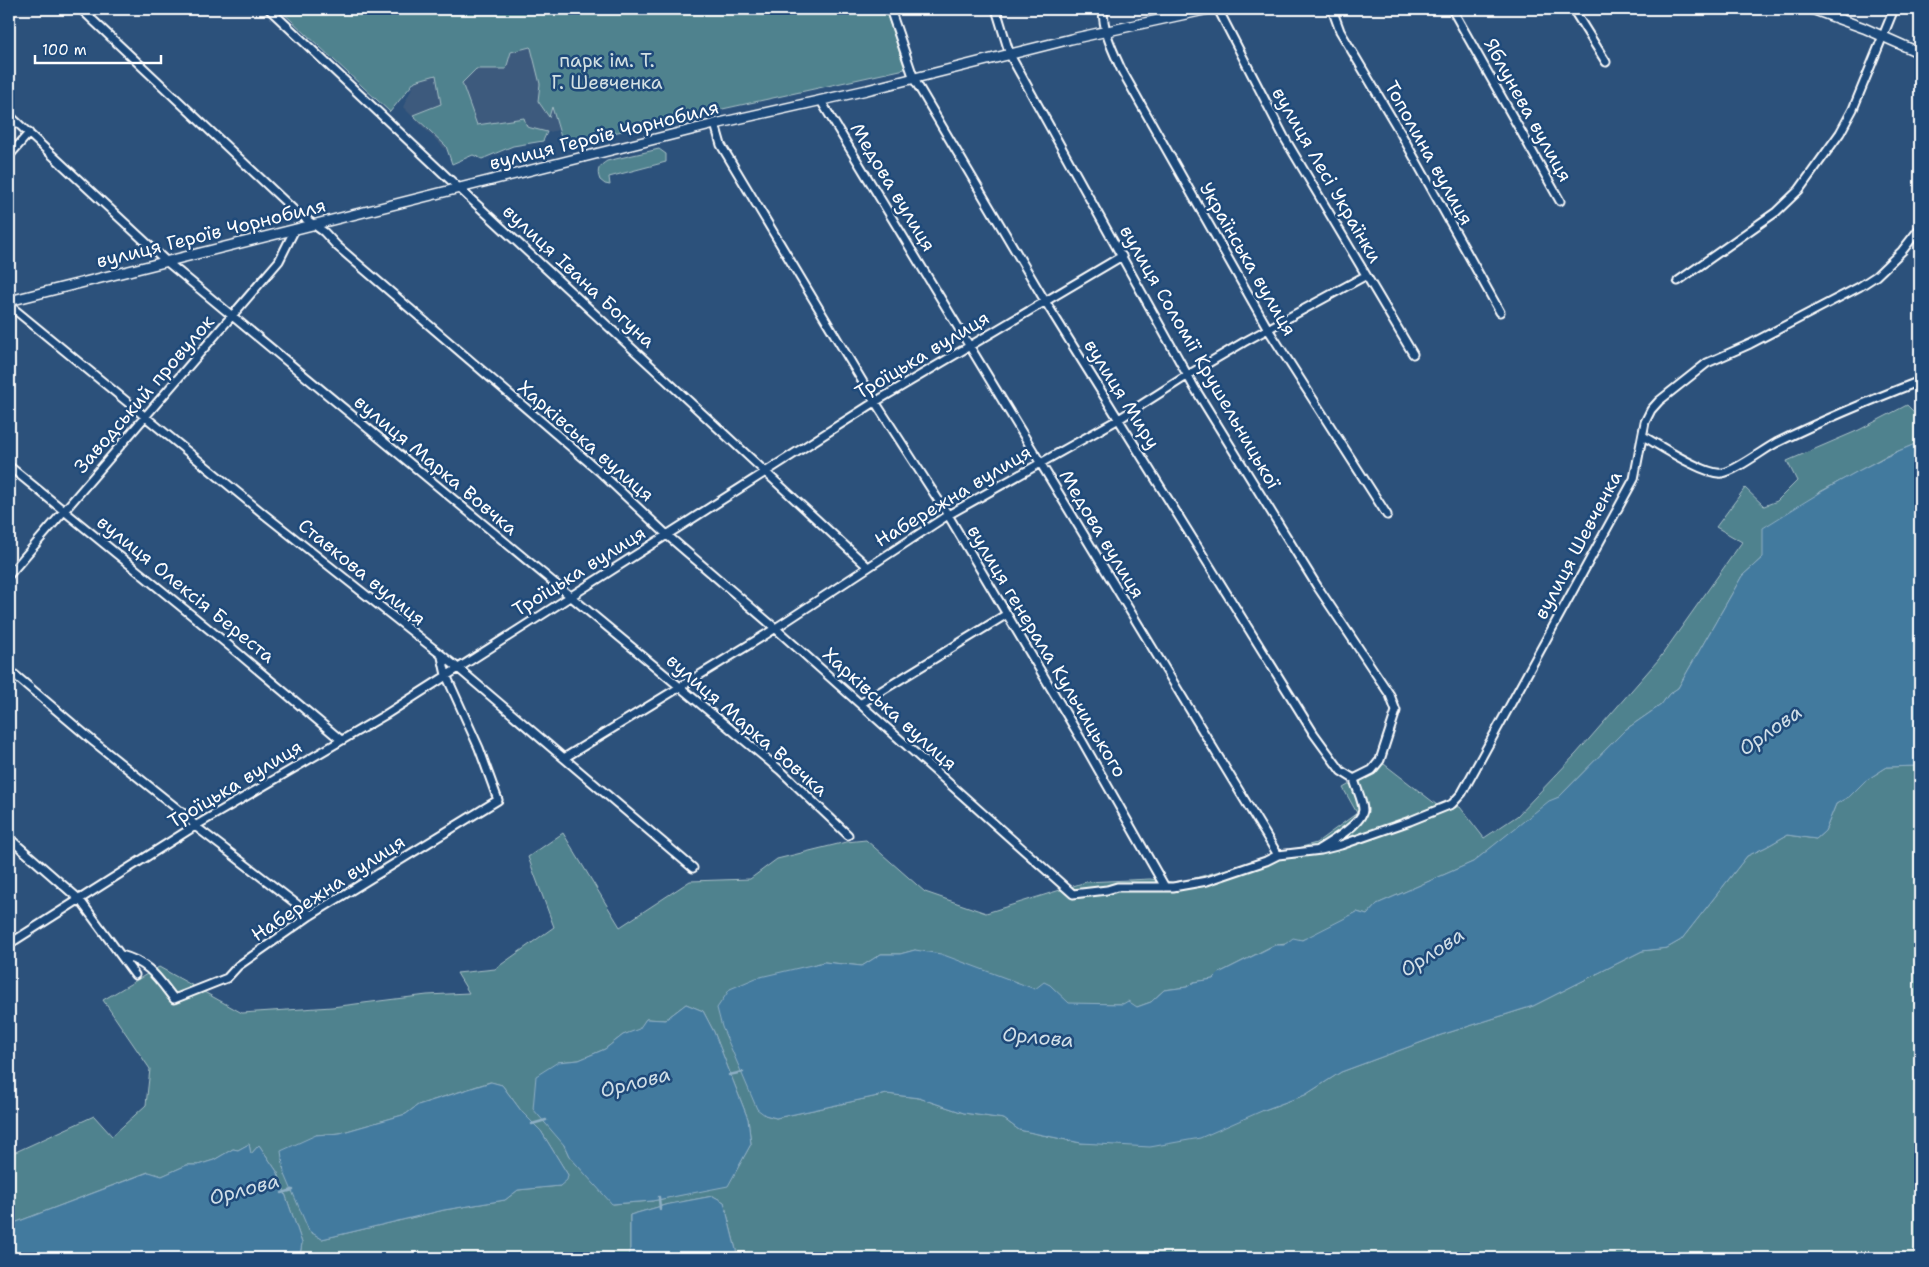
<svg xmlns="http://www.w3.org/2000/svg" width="1929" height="1267" viewBox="0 0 1929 1267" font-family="'Shantell Sans',sans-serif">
	<rect width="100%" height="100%" fill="#2c517b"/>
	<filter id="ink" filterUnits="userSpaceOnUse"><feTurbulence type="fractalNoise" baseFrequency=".02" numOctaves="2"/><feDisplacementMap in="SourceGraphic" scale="10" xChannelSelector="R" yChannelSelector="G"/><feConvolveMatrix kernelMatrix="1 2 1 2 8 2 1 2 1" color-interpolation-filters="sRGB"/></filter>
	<g filter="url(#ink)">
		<path fill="#3c5a7d" d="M536,45L558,130L452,156L403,107L415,81Z"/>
		<path fill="#50828e" stroke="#a8c0c6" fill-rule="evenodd" d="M279,9H885L905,69L563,144L552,107L549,117L538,101L540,84L531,48L530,47L511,52L506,69H476L462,83L477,125L524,118L527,127L547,132L543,141L513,146L482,159L473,155L452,164L446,146L413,115L441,104L436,75L415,81L390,112Z
			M659,149L666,154V162L609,177L610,185L605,184L600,180C596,170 599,166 607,161Z
			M1907,405L1914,412L1920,408V442L1884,457L1820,492L1763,557L1742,576L1678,688L1669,694L1661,705L1625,730L1559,797L1549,802L1473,862L1377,904L1367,915L1357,912C1332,925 1304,945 1274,945L1219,973L1213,979L1194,982L1187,987L1164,990L1151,1002L1137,1007L1123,1004H1069L1050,985L1035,989L915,950L900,954H881L862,966L824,962L797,970L765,1115L776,1118L887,1094L919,1098L964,1113L1004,1119L1019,1130L1081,1143H1098L1264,1110L1305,1095L1341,1072L1441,1035L1533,1006L1642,951L1667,948L1681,940L1747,856L1766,847L1787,835L1816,839L1825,831L1836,804L1850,796L1865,781L1887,767L1916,766L1920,763V1258H738L724,1202L713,1196L665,1205L630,1215V1250L627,1258H290L300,1255L302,1243L278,1173L259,1145L251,1154L249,1144L238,1150L233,1149L214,1160L198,1165H187L162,1176L148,1172L9,1225V1155L94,1116L112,1136L146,1105L150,1069L103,1000L159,967L242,1013L332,1007L427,995L469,993L457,973L495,969L554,927L528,857L563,833L620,927L690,881L750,879L777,859L846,842L866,840L925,892L986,913L1086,882L1150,879L1178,883L1316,843L1357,813L1343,788L1384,764L1437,805L1460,807L1484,838L1517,816L1576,754L1659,659L1742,542L1716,527L1745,488L1764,506L1777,501L1797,481L1787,461L1859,430ZM686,1004L703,1011L714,1032L748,1119L751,1144L728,1185L652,1201L613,1204L569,1156L564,1145L558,1062L579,1060L605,1049L623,1035L639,1030L646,1019L665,1020ZM490,1082L502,1085L522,1112L541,1131L568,1175L560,1186L518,1190L505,1200L444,1210L322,1239L309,1231L316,1135L340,1133L406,1114L418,1105Z"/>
		<path fill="#427a9e" stroke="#8eafc5" d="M1920,442V763L1916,766L1887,767L1865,781L1850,796L1836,804L1825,831L1816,839L1787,835L1766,847L1747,856L1681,940L1667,948L1642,951L1533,1006L1441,1035L1341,1072L1305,1095L1264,1110L1200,1138L1150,1147L1081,1143L1019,1130L1004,1119L964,1113L919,1098L887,1094L776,1118L765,1115L757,1109L722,1027L717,1008L730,989L756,978L824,962L862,966L881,954H900L915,950L941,954L1035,989L1044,982L1050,985L1069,1003L1123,1004L1128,1001L1137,1007L1151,1002L1164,990L1187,987L1194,982L1213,979L1219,973L1275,945H1284L1293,938L1302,940L1357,912L1367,915L1377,904L1473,862L1549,801L1559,797L1625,730L1661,705L1669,694L1678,688L1742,576L1763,557V528C1814,496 1864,464 1920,442Z
			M686,1004L703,1011L714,1032L748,1119L751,1144L728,1186L652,1201L612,1204L569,1156L564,1145L533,1109L536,1076L558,1062L579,1060L605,1049L623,1035L639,1029L646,1019L665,1020Z
			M491,1082L502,1085L522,1112L541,1131L568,1175L567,1180L560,1186L518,1190L505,1200L444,1210L322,1239L309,1231L284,1172L281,1151L316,1135L340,1133L406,1114L418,1105Z
			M249,1144L251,1154L259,1145L278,1173L302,1243L300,1255L290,1258H9V1225L149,1172L162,1176L187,1165H198L214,1160L233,1149L238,1150Z
			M713,1196L724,1202L738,1258H627L630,1250V1215L665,1205Z"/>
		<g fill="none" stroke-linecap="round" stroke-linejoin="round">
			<path stroke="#8eafc5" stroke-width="2.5" d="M729,1075L743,1072
				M532,1124L546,1120
				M282,1193L293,1190
				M659,1197L660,1209"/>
			<defs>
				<path id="minor" d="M81,9L295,211L324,232L337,246L599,471L667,535L775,628L1073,894L1107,890L1117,887H1173L1207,881L1266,861L1278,855L1321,850L1341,845L1410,821L1452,804L1462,793L1634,479L1645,422L1651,410L1659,401L1707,363L1750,344L1859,287L1876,276L1902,251L1920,228
					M269,9L447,177L868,567
					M890,9L914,79L1045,301L1314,734L1341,771L1354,779
					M996,9L1010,55L1194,387L1317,586L1390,695L1396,711L1380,760L1372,770L1354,779
					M1103,9C1103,31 1112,49 1121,69L1268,329L1387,515
					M1218,9L1284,137L1413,354
					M1332,9L1340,31L1400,132L1500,312
					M1452,9L1560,201
					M1573,9L1606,62
					M821,101L1278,855
					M9,115L166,261L780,770L848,835
					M715,124L721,145L870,394L948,515L1081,739L1165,887
					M9,156L29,133
					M1678,281L1776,212L1799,190L1840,133L1853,109L1894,9
					M9,305L265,515L458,668L693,868
					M1643,436C1659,445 1706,476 1722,473C1734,472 1763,450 1776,443C1823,420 1871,400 1920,381
					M9,466L232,648L341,740
					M9,575L279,261L295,229
					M9,670L94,742L189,818L195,826L311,915
					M860,704L1007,614
					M564,758L765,635L948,515L1119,419L1188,375L1244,342L1365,276
					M9,838L80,900L135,975
					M1319,849C1330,842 1362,824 1363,810C1363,801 1356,788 1354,779
					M9,944L195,826L385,715L875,402L1122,256
					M121,955C148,962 157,977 174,999L227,978L238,966L311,915L498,800L479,748L446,675L442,657"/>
				<path id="tertiary" d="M1812,9L1864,28L1920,53
					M9,301L715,124L867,90L1071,39L1209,9"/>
			</defs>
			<use href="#minor" stroke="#fff" stroke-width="11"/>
			<use href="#tertiary" stroke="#fff" stroke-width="12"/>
			<use href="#minor" stroke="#1f4a7a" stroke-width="7"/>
			<use href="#tertiary" stroke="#1f4a7a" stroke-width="9"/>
		</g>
	</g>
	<g text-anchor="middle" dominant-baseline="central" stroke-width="5" stroke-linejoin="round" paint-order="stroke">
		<g font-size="19" fill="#d3e0e3" stroke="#1f4a7a">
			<text x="607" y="60">парк ім. Т.<tspan x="607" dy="22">Г. Шевченка</tspan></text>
		</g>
		<g font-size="19" fill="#fff" stroke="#1f4a7a">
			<text transform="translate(1528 110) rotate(61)">Яблунева вулиця</text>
			<text transform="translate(604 135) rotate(-14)">вулиця Героїв Чорнобиля</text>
			<text transform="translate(1429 153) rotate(61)">Тополина вулиця</text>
			<text transform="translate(1327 175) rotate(60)">вулиця Лесі Українки</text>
			<text transform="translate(893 187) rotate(59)">Медова вулиця</text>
			<text transform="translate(211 233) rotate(-14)">вулиця Героїв Чорнобиля</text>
			<text transform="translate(1248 259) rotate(60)">Українська вулиця</text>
			<text transform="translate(579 276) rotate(43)">вулиця Івана Богуна</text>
			<text transform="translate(922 355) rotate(-31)">Троїцька вулиця</text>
			<text transform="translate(1200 357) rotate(60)">вулиця Соломії Крушельницької</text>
			<text transform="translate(144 394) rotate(-49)">Заводський провулок</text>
			<text transform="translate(1122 394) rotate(58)">вулиця Миру</text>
			<text transform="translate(586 441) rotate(41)">Харківська вулиця</text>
			<text transform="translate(436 465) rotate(40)">вулиця Марка Вовчка</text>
			<text transform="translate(953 496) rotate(-31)">Набережна вулиця</text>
			<text transform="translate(1102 534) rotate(59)">Медова вулиця</text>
			<text transform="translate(1578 545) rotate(-62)">вулиця Шевченка</text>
			<text transform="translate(579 571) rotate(-32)">Троїцька вулиця</text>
			<text transform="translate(362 572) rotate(39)">Ставкова вулиця</text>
			<text transform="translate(186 589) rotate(39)">вулиця Олексія Береста</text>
			<text transform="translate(1047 651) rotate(59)">вулиця генерала Кульчицького</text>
			<text transform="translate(890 709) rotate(42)">Харківська вулиця</text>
			<text transform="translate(747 725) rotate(41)">вулиця Марка Вовчка</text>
			<text transform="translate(235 784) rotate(-31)">Троїцька вулиця</text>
			<text transform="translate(328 888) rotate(-33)">Набережна вулиця</text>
		</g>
		<g font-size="20" font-style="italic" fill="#d0dee7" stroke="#1f4a7a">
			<text transform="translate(1770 730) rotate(-35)">Орлова</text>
			<text transform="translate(1432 952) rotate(-33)">Орлова</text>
			<text transform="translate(1038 1037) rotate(5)">Орлова</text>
			<text transform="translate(635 1082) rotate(-14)">Орлова</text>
			<text transform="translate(244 1189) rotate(-15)">Орлова</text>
		</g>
	</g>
	<rect width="1929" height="1267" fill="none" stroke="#1f4a7a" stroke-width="30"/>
	<rect x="15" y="15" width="1899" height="1237" fill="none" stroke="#fff" stroke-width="2" filter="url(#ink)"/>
	<path d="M35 55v8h126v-8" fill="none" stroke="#ffffff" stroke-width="2.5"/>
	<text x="42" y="55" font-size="15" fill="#ffffff" stroke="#1f4a7a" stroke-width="4" paint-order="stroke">100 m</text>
</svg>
